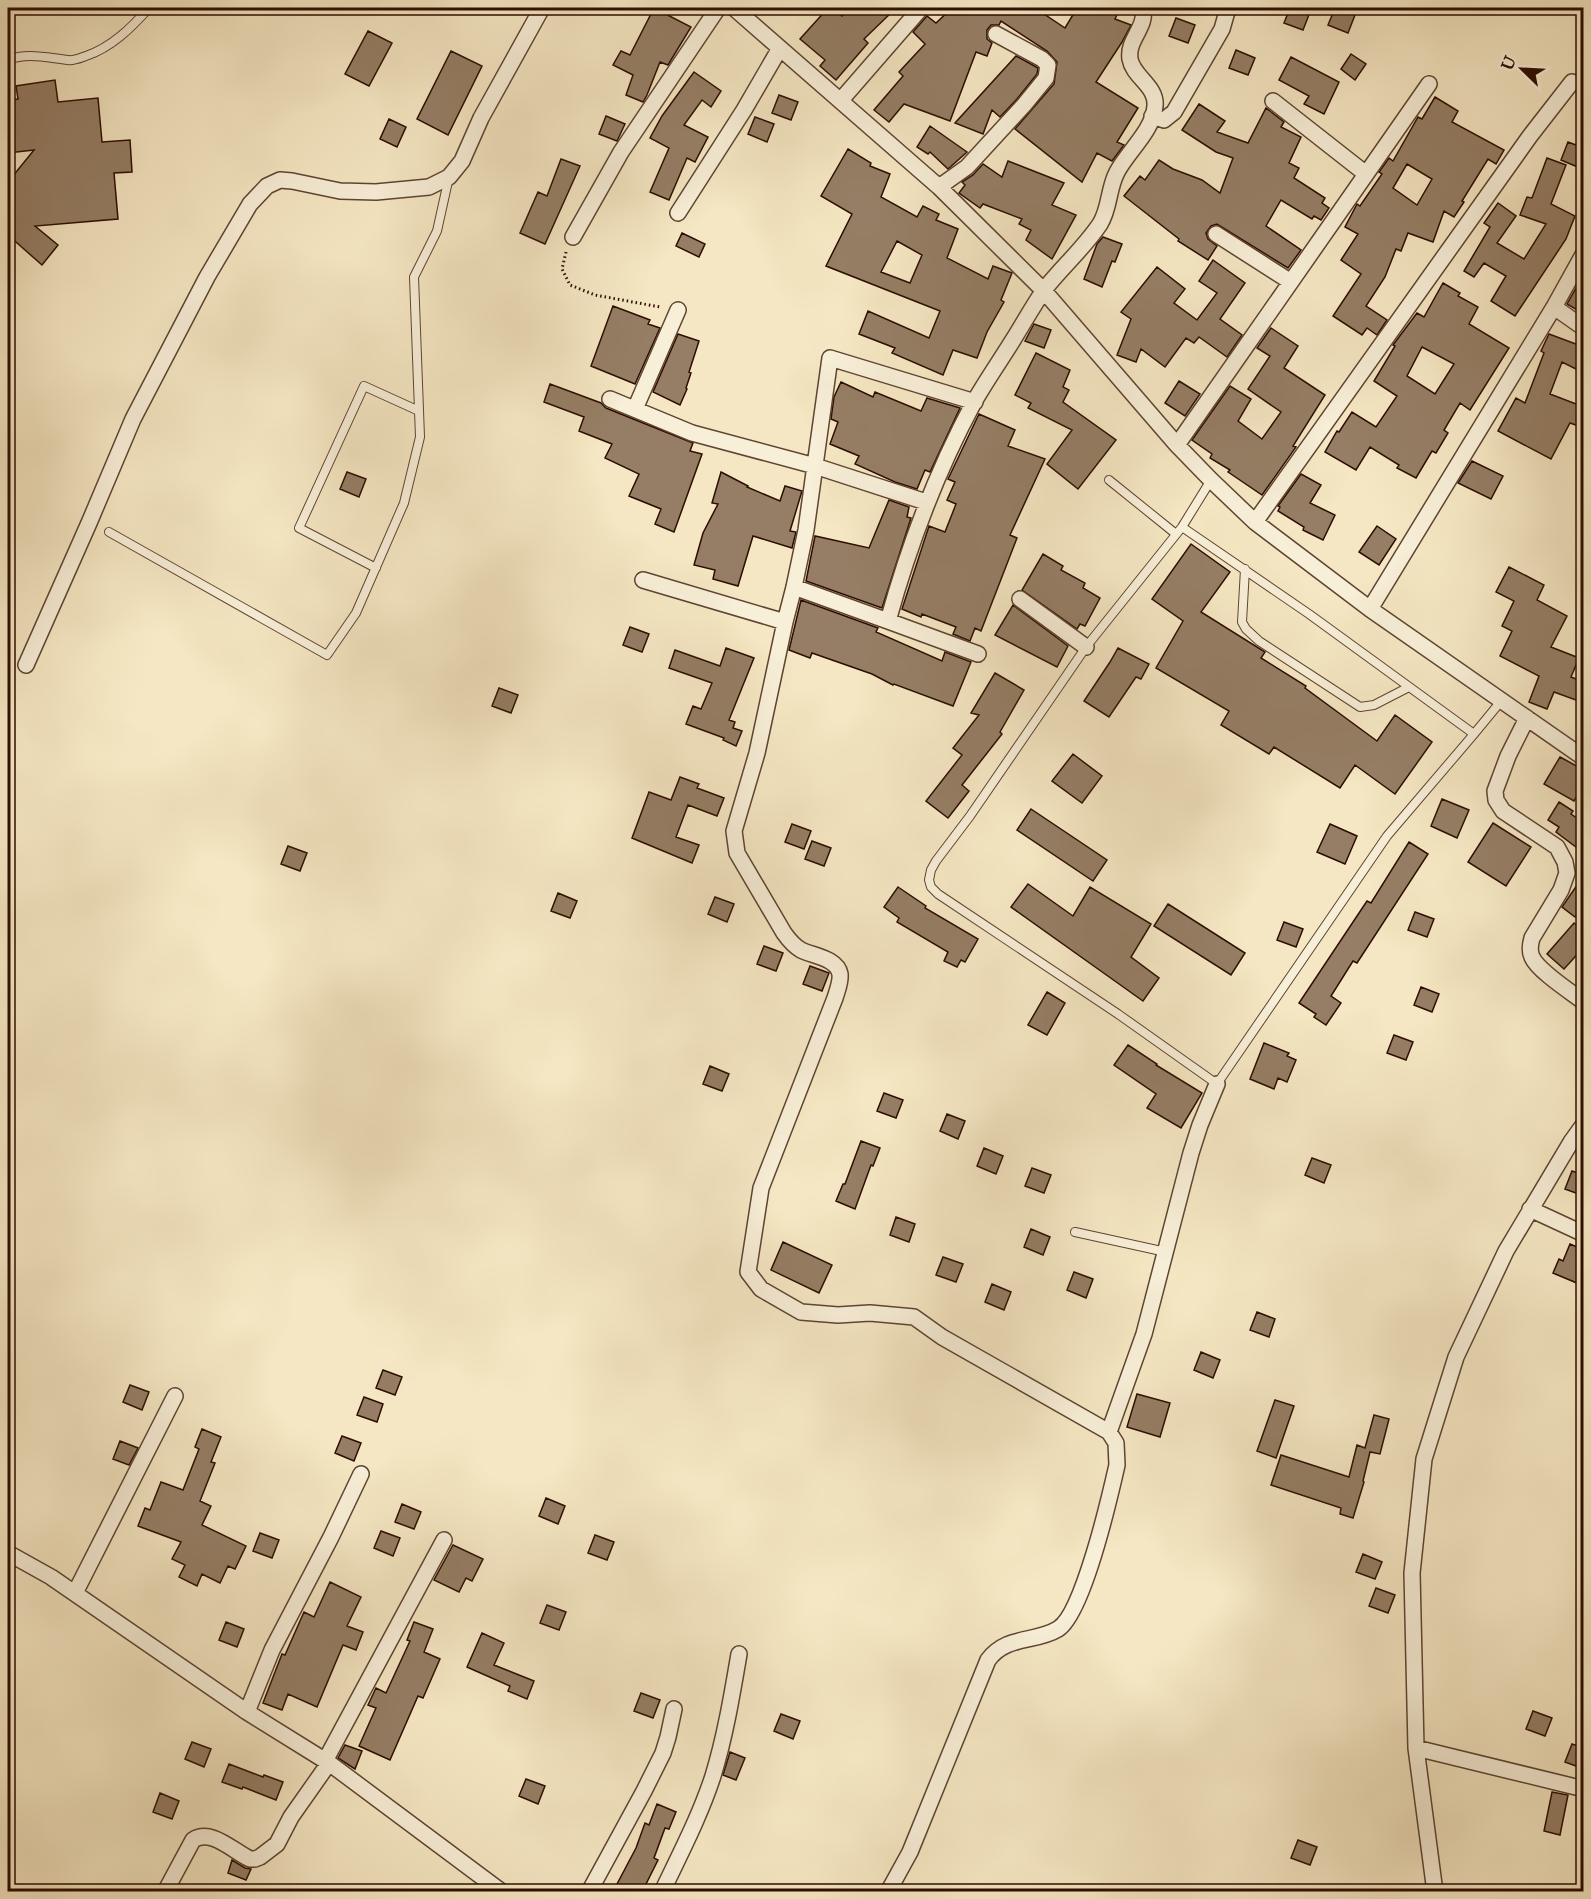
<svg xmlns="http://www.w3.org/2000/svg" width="1591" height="1899" viewBox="0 0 1591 1899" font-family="'IM FELL Double Pica',serif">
	<rect width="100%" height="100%" fill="#f5e7c3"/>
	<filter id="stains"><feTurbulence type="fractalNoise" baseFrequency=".00333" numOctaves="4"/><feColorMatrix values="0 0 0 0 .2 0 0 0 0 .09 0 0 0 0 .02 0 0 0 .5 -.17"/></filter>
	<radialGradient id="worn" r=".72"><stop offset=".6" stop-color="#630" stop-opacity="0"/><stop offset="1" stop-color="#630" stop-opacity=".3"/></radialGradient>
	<path fill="#957e65" stroke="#2c0d00" stroke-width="1.5" fill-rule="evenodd" d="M654,8L691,27L668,65L660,62L647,95L643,102L626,95L633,75L613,65L621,51L630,55Z
		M828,8H833L842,16L851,8H896L864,39L868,43L836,80L820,66L825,60L800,39Z
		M952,8H1035L1065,28L1077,8H1120L1115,19L1131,25L1122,42L1096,82L1138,108L1117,142L1124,145L1112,161L1097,153L1082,182L1015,129L1054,84L1057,62L1047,51L1001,21L999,25H991L987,30V39L992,43L987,56L976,52L950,121L904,104L889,122L874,110L903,76L899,72L925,44L913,32L927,16L936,23Z
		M1290,8H1298L1310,12L1303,30L1284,23Z
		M1335,8L1355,15L1348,33L1328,25Z
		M1176,18L1195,25L1188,43L1169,36Z
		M368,31L392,43L369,86L345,74Z
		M1236,50L1255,58L1248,75L1229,68Z
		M451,51L482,66L448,135L417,119Z
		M1351,54L1366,64L1355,80L1341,69Z
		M1016,56L1038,68L1037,74L1017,99L1000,117L992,110L983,134L955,123Z
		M1291,57L1339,82L1324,114L1304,104L1309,96L1279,80Z
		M694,72L721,91L711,107L702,100L684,125L708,137L695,162L687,158L669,200L650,192L669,148L650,138L662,116Z
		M55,80L58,102L98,98L102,142L130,140L132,172L114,173L118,219L35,226L58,245L42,265L8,235V182L34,150L8,153V100L18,99L16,86Z
		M779,95L798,102L791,120L772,113Z
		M1435,97L1458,111L1452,122L1504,150L1496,164L1488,159L1462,201L1464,202L1454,217L1444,211L1433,242L1408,233L1401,251L1396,249L1385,277L1366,306L1387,320L1377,335L1367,328L1362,335L1333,316L1361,274L1341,260L1358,234L1345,227L1357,204L1360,206L1382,174L1379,172L1389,158L1393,161L1418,117L1422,119ZM1407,164L1432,179L1417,205L1393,188Z
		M1199,104L1225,121L1217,132L1248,143L1266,108L1284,122L1281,127L1301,137L1289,163L1299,168L1294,178L1325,198L1322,203L1329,208L1321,220L1314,216L1312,219L1281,200L1266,226L1301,250L1288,268L1217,224L1211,226L1206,233L1208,239L1217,246L1208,260L1178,241L1179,239L1124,196L1140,176L1145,180L1159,160L1173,169L1202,180L1220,193L1233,158L1216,152L1182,130Z
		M606,116L625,124L617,141L599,134Z
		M755,117L774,124L767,142L748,134Z
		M389,119L406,127L397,147L380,139Z
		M930,126L967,152L948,169L930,152L928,154L917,147Z
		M1568,142L1584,148V158L1580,168L1561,160Z
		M848,149L871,163L870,166L890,174L881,197L917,217L923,206L939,214L936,220L958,229L947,258L988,279L993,266L1012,273L1001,300L1004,302L987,332L977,358L953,350L943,375L892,353L895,348L859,334L868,311L929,338L940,311L826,266L852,214L821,196ZM897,241L922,255L910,283L881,272Z
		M1547,158L1566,165L1551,204L1575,216L1566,239L1515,316L1491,301L1506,276L1484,263L1474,277L1464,271L1490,227L1484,223L1498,203L1516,216L1497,243L1524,259L1546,224L1520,215L1527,197L1532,198Z
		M561,159L580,166L545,244L520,233L538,192L547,196Z
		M1008,161L1064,183L1052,205L1076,215L1052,259L1026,240L1031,230L1019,224L1022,219L983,204L980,208L959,193L965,185L962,182L973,175L983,164L1002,177Z
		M682,233L705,244L699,257L676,246Z
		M1103,237L1122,244L1115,262L1112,261L1102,287L1084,279L1097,244Z
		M1213,260L1245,283L1220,319L1242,335L1227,357L1199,337L1194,343L1186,338L1165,367L1141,349L1136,362L1117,355L1131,319L1121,312L1157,267L1185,289L1174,303L1197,320L1217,293L1199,281Z
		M1584,274V314L1567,304Z
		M1443,283L1460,293L1458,296L1478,307L1469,324L1509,348L1470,410L1460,403L1444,430L1448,433L1436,453L1432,451L1416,478L1397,468L1399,465L1370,447L1356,470L1325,452L1337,431L1339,432L1352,412L1376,427L1397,396L1374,381L1395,346L1393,345L1417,313L1424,317ZM1422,347L1454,364L1435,394L1407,376Z
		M613,306L650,320L648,324L660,328L635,384L591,366Z
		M1034,324L1051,330L1044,348L1025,341Z
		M1271,328L1298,346L1284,368L1325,395L1293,446L1296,447L1262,495L1228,472L1230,470L1210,458L1212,454L1192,440L1230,386L1251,399L1238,421L1262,439L1281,412L1248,389L1270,356L1257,348Z
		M678,334L699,341L689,372L691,373L686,388L687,389L680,405L653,392Z
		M1549,334L1584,347V373L1562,362L1550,394L1584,407V428L1570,423L1551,459L1498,431L1516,398L1525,403L1544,353L1541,351Z
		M1036,353L1070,370L1063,387L1069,390L1063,402L1116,440L1078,489L1047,464L1072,430L1028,408L1031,403L1015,395Z
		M1179,381L1200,394L1185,416L1165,403Z
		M841,382L873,397L875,392L921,411L927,398L960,408L930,472L925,470L917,489L895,482L855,464L859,456L830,444L838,422L831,419L834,397Z
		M550,384L601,403L606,408L693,443L690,451L702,454L674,532L655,524L661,509L629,496L639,474L605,458L612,444L579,431L584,417L544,402Z
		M979,414L1015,430L1008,446L1045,459L1010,535L1017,538L981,631L975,628L970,641L953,634L956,627L922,614L921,617L902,609L929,526L945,532L956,504L947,500L955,482L948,479Z
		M1472,461L1503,476L1491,499L1458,483Z
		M347,472L366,479L359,497L340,489Z
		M721,472L748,486L747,487L780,501L785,486L802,491L790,531L796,532L792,548L753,536L738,586L713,579L715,570L694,565L703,533L718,504L712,503Z
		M1301,474L1321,485L1310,503L1335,515L1323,540L1303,530L1304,527L1278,511L1280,507L1278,506Z
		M889,500L909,507L907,517L911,518L882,608L806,581L815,536L869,548Z
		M1377,526L1396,539L1379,565L1359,552Z
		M1191,544L1230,572L1201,612L1265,652L1261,658L1306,686L1305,688L1377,741L1395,715L1432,742L1395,794L1355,765L1340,788L1274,747L1269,754L1221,725L1229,711L1156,668L1183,621L1152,599Z
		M1043,554L1063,566L1061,570L1085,583L1083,588L1100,598L1085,626L1080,624L1077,629L1022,590Z
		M1509,567L1544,585L1537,600L1567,616L1551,647L1579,658L1571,677L1584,682V703L1554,692L1547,709L1529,702L1539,676L1500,656L1512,631L1502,626L1514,601L1496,592Z
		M801,600L878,628L876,632L942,661L945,652L971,662L953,706L894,684L893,685L872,674L812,653L810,658L789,650Z
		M1013,605L1068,646L1057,667L995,635Z
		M630,627L649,634L642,652L623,645Z
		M726,648L754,658L729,720L735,722L733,728L742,731L736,746L723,740L724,738L686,724L693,706L701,709L712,683L669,668L675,650L720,666Z
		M1118,648L1149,664L1141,679L1136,677L1109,717L1084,701L1110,662Z
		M995,673L1024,690L1000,732L1002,734L962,785L969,791L948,818L926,801L962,755L953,748L979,715L971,713Z
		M499,688L518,695L511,713L492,706Z
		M1073,754L1102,776L1082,803L1052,781Z
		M1560,757L1584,770V784L1574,801L1544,784Z
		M680,777L699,784L697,788L724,798L717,816L688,805L676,837L699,845L692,863L632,838L649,792L671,800Z
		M1442,799L1469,810L1457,838L1431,826Z
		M1559,802L1573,811L1571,814L1584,823V853L1556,832L1559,827L1548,820Z
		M1031,809L1107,860L1093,881L1017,830Z
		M1493,823L1531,847L1506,886L1468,862Z
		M792,824L811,831L804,849L785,842Z
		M1330,824L1357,836L1345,864L1317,852Z
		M812,841L831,848L824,866L805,859Z
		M1409,842L1428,854L1357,963L1353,961L1331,996L1341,1003L1326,1025L1314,1017L1316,1014L1299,1003L1367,901L1371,903Z
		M288,846L307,853L300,871L281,864Z
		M1584,875V907L1575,917L1562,907Z
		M1028,884L1073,916L1090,887L1151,924L1131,957L1159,978L1143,1001L1011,907Z
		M898,887L926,906L925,908L978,939L965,962L961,960L957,967L944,961L948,952L897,922L899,918L884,907Z
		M558,893L577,901L570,918L551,911Z
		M715,897L734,904L727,922L708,914Z
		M1168,904L1245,953L1231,975L1154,926Z
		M1415,912L1434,919L1427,937L1408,930Z
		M1284,922L1303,929L1296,947L1277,940Z
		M1574,923L1584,931V947L1564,969L1547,954Z
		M764,946L783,953L776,971L757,964Z
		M810,966L829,973L822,991L803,984Z
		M1421,987L1439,994L1432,1012L1414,1005Z
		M1047,992L1065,1003L1047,1035L1028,1025Z
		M1394,1035L1413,1042L1406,1060L1387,1053Z
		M1264,1043L1289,1053L1287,1056L1296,1060L1287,1082L1278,1078L1274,1089L1250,1079Z
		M1128,1045L1157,1064L1156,1065L1202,1093L1181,1128L1147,1108L1156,1094L1114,1065Z
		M710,1066L729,1074L722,1091L703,1084Z
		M884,1093L903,1100L896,1118L877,1111Z
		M947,1114L965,1121L958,1139L940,1131Z
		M861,1141L880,1148L873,1166L871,1165L855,1209L836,1201L843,1184H845Z
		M984,1148L1003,1156L996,1174L977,1166Z
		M1312,1158L1331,1165L1324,1183L1305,1175Z
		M1032,1168L1051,1175L1044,1193L1025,1186Z
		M1572,1171L1584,1175V1196L1565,1189Z
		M896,1217L915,1224L909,1242L890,1235Z
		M1031,1229L1050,1237L1043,1255L1024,1247Z
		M783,1242L832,1265L819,1293L771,1270Z
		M1570,1244L1584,1250V1286L1553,1273L1559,1259L1563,1261Z
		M943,1257L963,1264L956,1282L936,1275Z
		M1074,1272L1093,1279L1086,1298L1067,1290Z
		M992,1284L1011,1292L1004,1310L985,1302Z
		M1257,1312L1275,1319L1269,1337L1250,1330Z
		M1201,1352L1220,1360L1213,1378L1194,1370Z
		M383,1370L402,1377L395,1395L376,1388Z
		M130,1385L149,1392L142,1410L123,1402Z
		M1137,1394L1170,1403L1160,1437L1127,1427Z
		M364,1397L383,1404L377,1422L357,1415Z
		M1275,1400L1294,1406L1276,1458L1257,1451Z
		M1374,1415L1389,1419L1380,1454L1370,1452L1363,1481L1364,1482L1353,1518L1340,1514L1341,1508L1271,1485L1281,1455L1349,1477L1357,1445L1365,1448Z
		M202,1429L221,1437L211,1462L215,1463L200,1501L211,1506L202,1525L246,1546L235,1569L228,1566L220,1583L202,1574L197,1586L179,1577L185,1565L172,1559L181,1542L138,1526L145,1508L150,1510L161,1482L183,1490L199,1449L195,1447Z
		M342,1436L361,1443L354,1461L335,1453Z
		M120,1441L138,1448L129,1465L113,1459Z
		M546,1498L565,1506L558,1524L539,1516Z
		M402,1504L421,1512L414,1529L395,1522Z
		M381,1531L400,1538L393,1556L374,1548Z
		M260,1533L279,1540L272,1558L253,1551Z
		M595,1535L614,1542L607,1560L588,1553Z
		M453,1545L483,1559L472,1581L466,1578L459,1592L434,1580Z
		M1363,1554L1382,1562L1375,1579L1356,1572Z
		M330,1582L361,1597L347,1626L363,1632L356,1650L343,1645L317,1707L288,1694L282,1710L263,1703L282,1654L285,1655L304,1612L314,1617Z
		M1376,1588L1395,1595L1388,1613L1369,1606Z
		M547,1605L566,1612L559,1630L540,1623Z
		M226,1622L244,1629L237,1647L219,1640Z
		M414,1622L433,1629L424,1652L440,1659L423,1698L418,1696L390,1760L359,1746L376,1708L368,1705L376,1688L386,1693L410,1641L407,1640Z
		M482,1633L504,1643L494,1665L534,1681L527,1699L508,1691L510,1686L467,1667Z
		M641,1693L660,1700L653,1718L634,1711Z
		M1533,1711L1552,1718L1545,1736L1526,1729Z
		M781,1714L800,1721L793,1739L774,1731Z
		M192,1742L211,1749L204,1767L185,1759Z
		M1572,1744L1584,1748V1769L1565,1762Z
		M345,1745L362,1751L355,1769L338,1758Z
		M730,1752L745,1758L736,1780L723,1775Z
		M229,1764L263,1777L264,1775L283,1782L276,1800L243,1787L242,1789L222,1782Z
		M526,1779L545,1786L538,1804L519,1796Z
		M1552,1792L1568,1795L1560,1835L1544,1831Z
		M160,1793L179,1801L172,1819L153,1812Z
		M657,1804L676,1812L669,1829L665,1828L654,1858L658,1860L642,1892H627L616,1886L636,1848L645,1823L649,1825Z
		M1298,1840L1317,1847L1310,1865L1291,1858Z
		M232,1860L245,1868L251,1869L246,1880L228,1873Z"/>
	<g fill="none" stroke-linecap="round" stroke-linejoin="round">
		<defs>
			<path id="lane" d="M8,60C27,52 48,58 68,60C74,61 80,58 86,56C112,47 131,28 149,8
				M1109,480L1176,534
				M1211,480L1182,527L1086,647L970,816L936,861L931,870L929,880L931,887L938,894L1118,1014L1217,1084L1387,836L1474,734L1502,700
				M1182,527L1309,614L1474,734
				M109,532L327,655L356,613L404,503L420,437L414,277L437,231L449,177
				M376,568L299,528L364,386L419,411
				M1245,569L1242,622L1246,629L1259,641L1360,707L1374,705L1409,687
				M1075,1232L1166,1252"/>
			<path id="street" d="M734,8L939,187L1044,291L1177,445L1211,480L1255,522L1370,609L1584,758
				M841,100L921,8
				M1273,101L1366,174
				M1152,116L1164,120L1174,112L1222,29L1228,8
				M939,187L967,167L1024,105L1046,78L1048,65L1042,59L996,34
				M678,213L744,110L780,48
				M1216,234L1291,282
				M573,237L621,152L718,8
				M1554,307L1584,328
				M610,399L692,433L815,466L926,502
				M975,402L830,358L806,530L794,587L785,622L757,753L734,831L737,853L784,933C789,940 794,946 801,950C813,956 837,958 840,974C841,982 837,991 835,998L761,1188L748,1272L761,1289L801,1312L838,1315L870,1313L914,1317L942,1337L1109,1432L1144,1334L1191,1153L1200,1125L1217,1084
				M635,409L678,310
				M1177,445L1429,84
				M1255,522L1530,136L1572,82
				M643,580L785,622
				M794,587L888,621
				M1020,599L1086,647
				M1370,609L1554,307L1584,253
				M978,654L888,621C909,545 937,471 974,402C986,381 1000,361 1013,340C1023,324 1033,306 1044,290C1062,267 1084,248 1100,224C1110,208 1108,189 1117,172C1128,151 1153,131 1155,106C1157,86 1133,77 1130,59C1127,39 1147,28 1143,8
				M26,665L89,523L133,419L207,277L250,204L267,186L280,180L292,181L340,191L376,192L429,187L449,177L462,161L481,118L542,8
				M1527,718L1508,756L1495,791L1496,800L1503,811L1557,847L1565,862L1567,873L1561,890L1532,938C1530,945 1529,951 1532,957C1538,971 1571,992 1584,1002
				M1530,1209L1584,1234
				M8,1553L51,1577L247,1712L329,1763L502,1892
				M75,1593L175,1396
				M247,1712L272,1650L331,1537L361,1474
				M1416,1748L1584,1789
				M325,1761L444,1540
				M165,1892L193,1840C211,1828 233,1851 250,1859H255L260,1857L277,1844L291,1817L329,1763
				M589,1892L644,1791L663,1753L668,1737L674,1709
				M662,1892C680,1854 700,1816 713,1776C725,1737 732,1695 739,1654
				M888,1892L910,1852L988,1660C1006,1635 1035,1643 1058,1629C1083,1614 1110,1496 1117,1465L1116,1443L1109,1432
				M1435,1892L1416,1748L1412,1573L1424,1459L1456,1357L1506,1251L1571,1142L1584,1124"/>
		</defs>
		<use href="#lane" stroke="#5e4431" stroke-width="10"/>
		<use href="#street" stroke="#5e4431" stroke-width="18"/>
		<path stroke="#2c0d00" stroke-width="3" stroke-dasharray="1.5 3" stroke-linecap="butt" d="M566,252L562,269L570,285L595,295L660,307"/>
		<use href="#lane" stroke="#f8efd8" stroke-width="8"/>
		<use href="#street" stroke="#f8efd8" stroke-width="15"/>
	</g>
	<rect width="1591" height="1899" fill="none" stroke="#f5e7c3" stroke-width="30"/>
	<rect x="9" y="9" width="1573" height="1881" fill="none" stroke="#2c0d00" stroke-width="3"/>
	<rect x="15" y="15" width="1561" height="1869" fill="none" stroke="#2c0d00" stroke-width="1.5"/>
	<g transform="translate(1522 69) rotate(294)" stroke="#f8efd8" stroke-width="4.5" paint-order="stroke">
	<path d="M0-4.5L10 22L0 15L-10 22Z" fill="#2c0d00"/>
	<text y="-9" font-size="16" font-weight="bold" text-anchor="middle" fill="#2c0d00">U</text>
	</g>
	<rect width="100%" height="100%" filter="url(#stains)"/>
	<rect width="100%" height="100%" fill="url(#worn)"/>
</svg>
